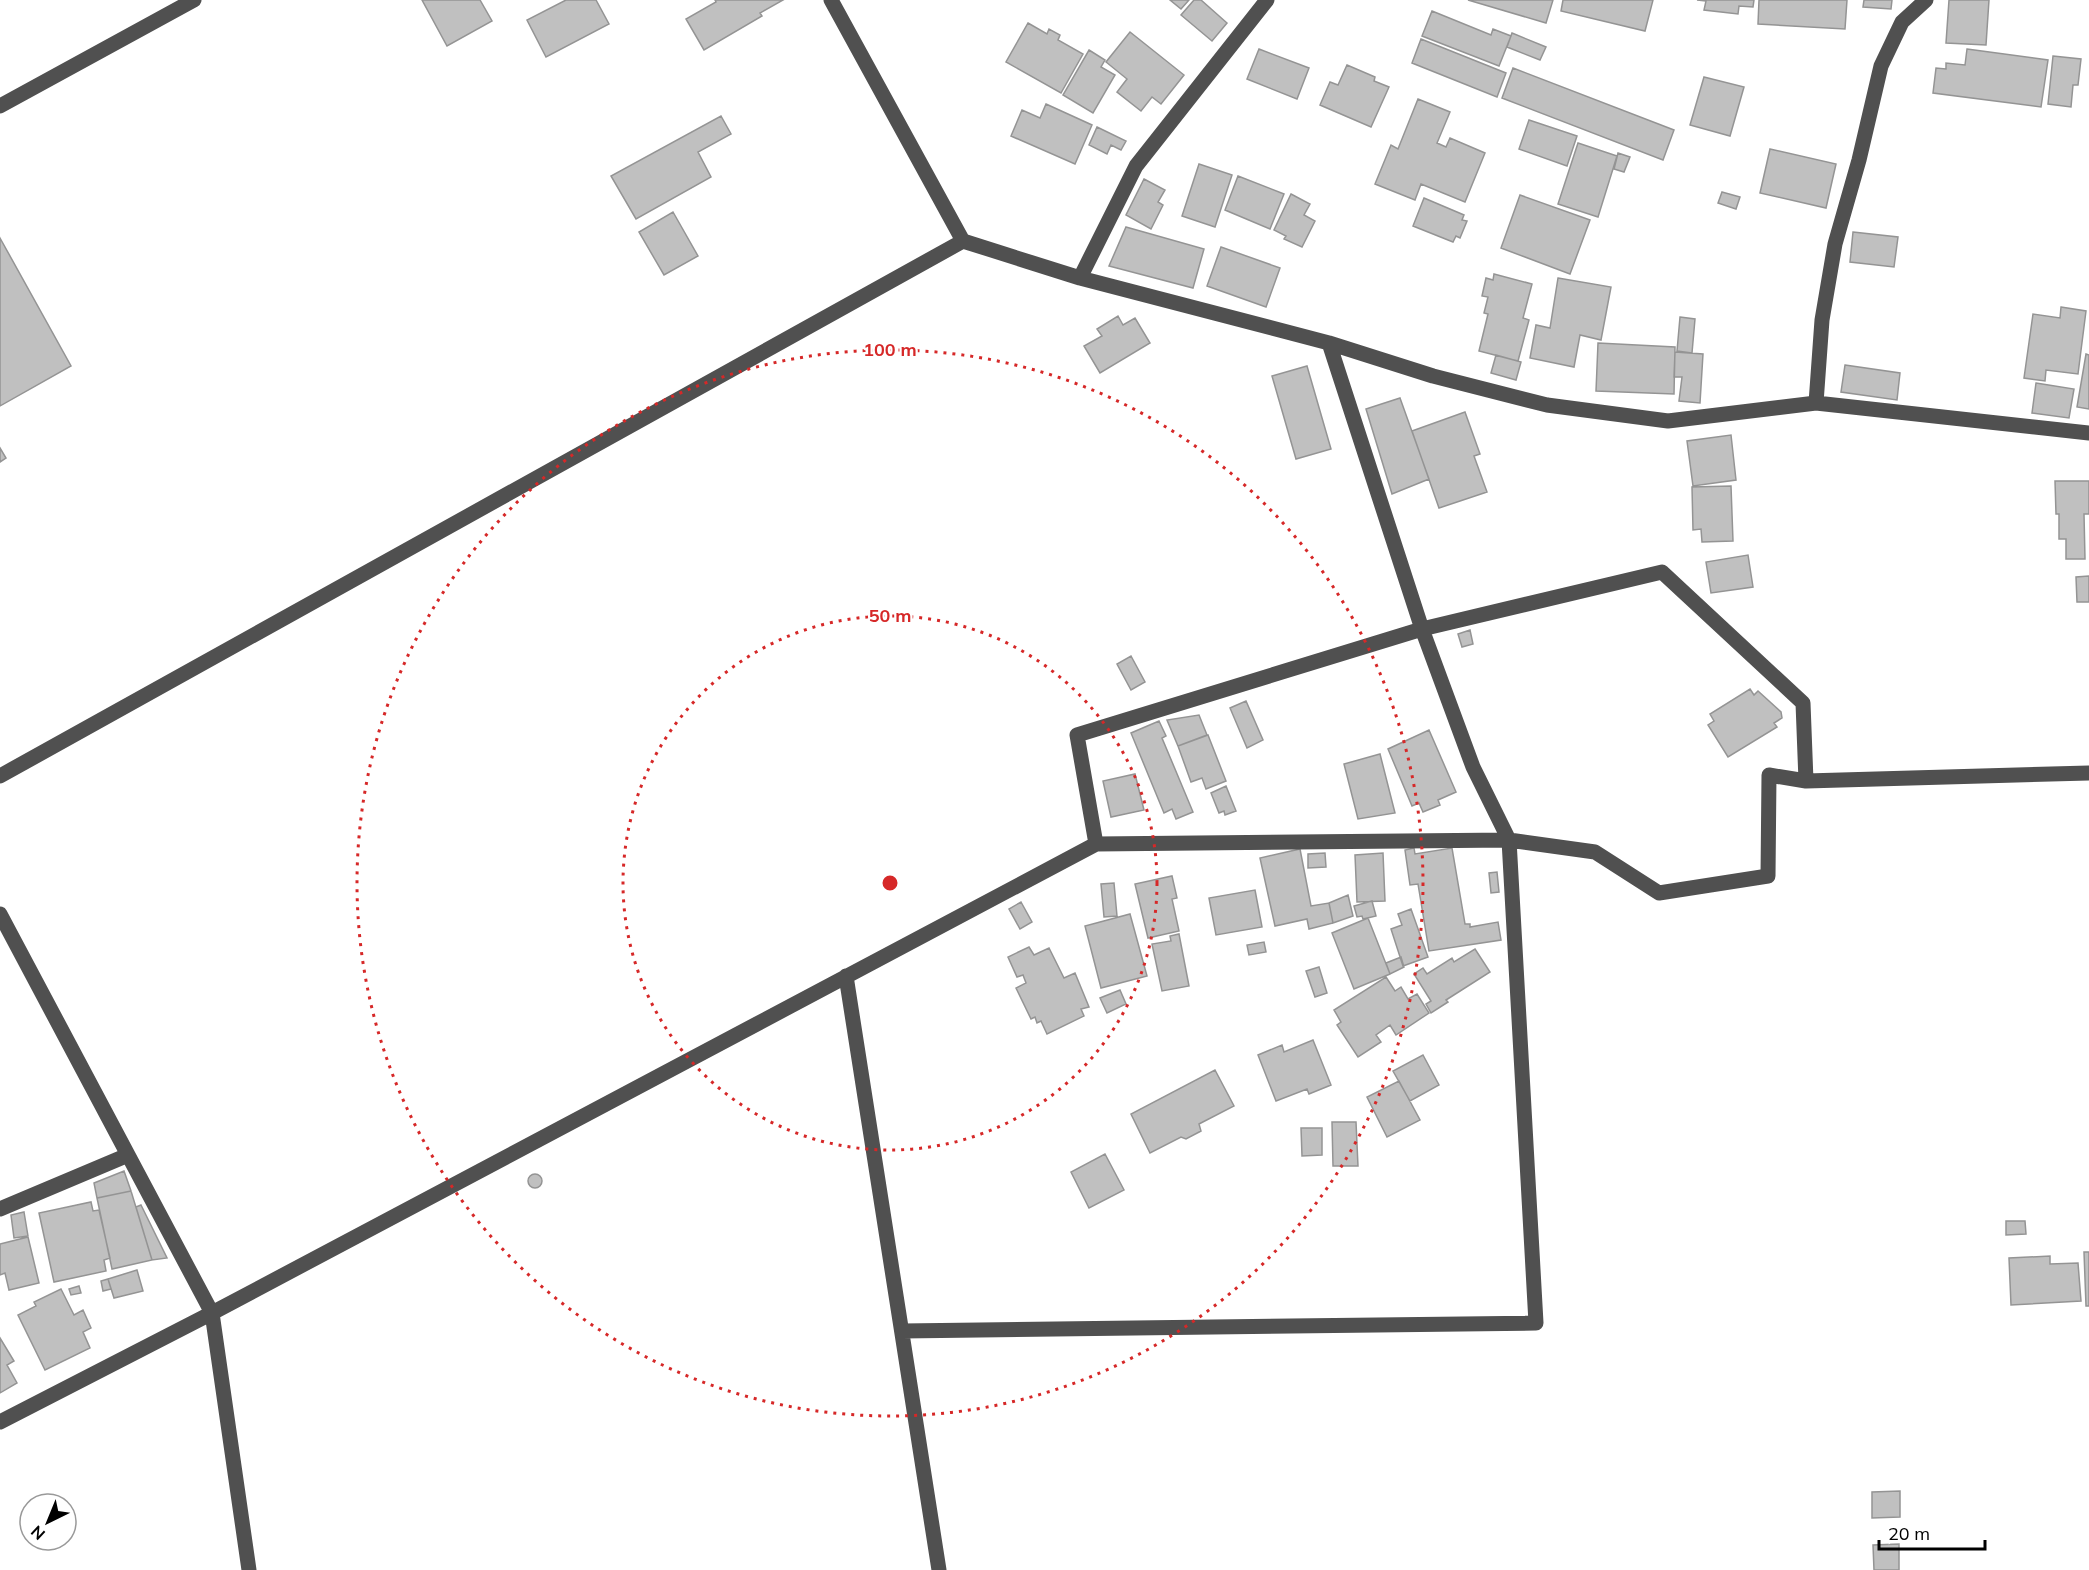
<svg xmlns="http://www.w3.org/2000/svg" width="2089" height="1570" viewBox="0 0 2089 1570" font-family="Mulish,sans-serif">
	<rect width="100%" height="100%" fill="#fff"/>
	<path fill="#c0c0c0" stroke="#949494" stroke-width="1.5" d="M422,0H480L492,21L447,46Z
		M566,0H596L609,24L546,57L527,20Z
		M715,0H783L760,13L762,16L704,50L686,19L716,2Z
		M1170,0H1189L1181,9Z
		M1194,0H1201L1227,23L1212,41L1181,15Z
		M1468,0H1553L1546,23Z
		M1563,0H1653L1645,31L1561,11Z
		M1697,0H1754L1753,7L1739,6L1738,14L1704,10L1706,1Z
		M1759,0H1847L1845,29L1758,24Z
		M1864,0H1892L1891,9L1863,7Z
		M1949,0H1989L1986,45L1946,43Z
		M1432,11L1491,35L1493,29L1511,36L1499,66L1422,36Z
		M1028,23L1047,34L1049,29L1060,35L1058,40L1083,54L1061,93L1006,62Z
		M1130,32L1184,75L1161,104L1152,97L1141,111L1117,92L1127,79L1106,62Z
		M1512,33L1546,47L1540,60L1507,47Z
		M1421,39L1506,73L1497,97L1412,63Z
		M1259,49L1309,68L1297,99L1247,79Z
		M1967,49L2048,60L2041,107L1933,93L1936,68L1946,69V63L1965,65Z
		M1089,50L1105,60L1101,67L1115,75L1093,113L1063,95Z
		M2053,56L2081,59L2078,85H2073L2071,107L2048,104Z
		M1347,65L1375,77L1374,81L1389,87L1371,127L1320,105L1330,82L1338,85Z
		M1513,68L1674,130L1663,160L1502,98Z
		M1704,77L1744,87L1730,136L1690,125Z
		M1418,99L1450,112L1437,143L1446,147L1450,138L1485,153L1465,202L1421,184L1415,200L1375,184L1391,145L1398,149Z
		M1046,104L1092,125L1075,164L1011,136L1022,110L1040,118Z
		M721,116L731,134L698,152L711,177L636,219L611,176Z
		M1529,120L1577,136L1567,166L1519,149Z
		M1097,127L1126,141L1121,150L1111,145L1107,154L1089,145Z
		M1578,143L1617,156L1598,217L1558,204Z
		M1770,149L1836,164L1826,208L1760,193Z
		M1618,153L1630,157L1624,172L1614,169Z
		M1199,164L1232,175L1215,227L1182,216Z
		M1238,176L1284,194L1270,229L1225,210Z
		M1144,179L1165,190L1158,202L1163,205L1151,229L1126,215Z
		M1722,192L1740,197L1736,209L1718,203Z
		M1291,194L1310,204L1304,215L1315,221L1302,247L1284,239L1286,236L1274,230Z
		M1520,195L1590,220L1570,274L1501,248Z
		M1424,198L1464,215L1462,220L1467,221L1460,238L1456,236L1453,242L1413,226Z
		M673,212L698,256L664,275L639,232Z
		M1126,227L1204,249L1193,288L1109,266Z
		M1853,232L1898,237L1894,267L1850,262Z
		M0,238L71,366L0,406Z
		M1221,247L1280,268L1266,307L1207,286Z
		M1494,274L1532,284L1523,318L1529,320L1518,361L1479,351L1488,314L1484,313L1488,297L1482,296L1486,278L1493,280Z
		M1558,278L1611,287L1601,340L1580,335L1574,367L1530,358L1536,325L1550,328Z
		M2061,307L2086,311L2078,374L2046,370L2045,381L2024,378L2033,314L2060,318Z
		M1118,316L1123,325L1135,318L1150,343L1100,373L1084,346L1102,336L1097,329Z
		M1680,317L1695,319L1692,353L1677,351Z
		M1598,343L1675,347L1674,394L1596,391Z
		M1675,352L1703,354L1700,403L1679,401L1682,377H1674Z
		M2086,354L2089,355V409L2077,407Z
		M1496,355L1521,362L1516,380L1491,373Z
		M1845,365L1900,373L1897,400L1841,392Z
		M1307,366L1331,449L1296,459L1272,376Z
		M2036,383L2074,389L2069,418L2032,413Z
		M1400,398L1429,479L1392,494L1366,409Z
		M1465,412L1480,454L1474,456L1487,492L1439,508L1412,431Z
		M1731,435L1736,480L1693,486L1687,441Z
		M0,448L6,458L0,462Z
		M2055,481H2089V514H2084L2085,559H2066V539H2059V514H2056Z
		M1731,486L1733,541L1702,542L1701,529L1693,530L1692,487Z
		M1748,555L1753,587L1711,593L1706,562Z
		M2089,576V602H2077L2076,577Z
		M1470,630L1473,644L1462,647L1458,634Z
		M1131,656L1145,682L1131,690L1117,664Z
		M1750,689L1754,695L1758,691L1781,712L1782,718L1774,723L1777,727L1728,757L1708,725L1714,721L1710,714Z
		M1246,701L1263,740L1247,748L1230,708Z
		M1199,715L1207,735L1178,746L1167,720Z
		M1159,721L1166,736L1162,738L1193,812L1176,819L1172,809L1164,813L1131,733Z
		M1429,730L1456,792L1438,800L1440,805L1423,812L1419,803L1412,806L1388,749Z
		M1208,735L1226,781L1206,789L1202,778L1191,782L1178,746Z
		M1380,754L1395,813L1358,819L1344,764Z
		M1135,774L1144,810L1111,817L1103,781Z
		M1226,786L1236,811L1225,815L1224,811L1219,813L1211,793Z
		M1414,848L1415,854L1452,848L1465,924H1470V927L1498,922L1501,940L1429,951L1418,884L1410,885L1405,850Z
		M1300,849L1311,906L1329,903L1333,923L1309,929L1307,919L1275,926L1260,858Z
		M1325,853L1326,867L1308,868V854Z
		M1383,853L1385,901L1357,902L1355,855Z
		M1497,872L1499,892L1491,893L1489,873Z
		M1172,876L1177,898L1172,899L1179,931L1148,938L1135,884Z
		M1114,883L1117,916L1104,917L1101,884Z
		M1255,890L1262,927L1216,935L1209,898Z
		M1348,895L1353,916L1333,923L1329,903Z
		M1372,901L1376,916L1363,919L1362,916L1357,917L1354,906Z
		M1021,902L1032,922L1020,929L1009,909Z
		M1411,909L1428,957L1403,966L1391,929L1402,925L1398,914Z
		M1130,914L1147,976L1101,988L1085,926Z
		M1368,918L1390,974L1354,989L1332,933Z
		M1179,934L1189,986L1162,991L1152,944L1171,941L1170,936Z
		M1264,942L1266,952L1249,955L1247,945Z
		M1029,947L1034,955L1049,948L1064,978L1075,973L1089,1007L1081,1009L1084,1016L1047,1034L1041,1021L1037,1023L1035,1017L1031,1019L1016,988L1026,983L1023,975L1017,977L1008,957Z
		M1475,949L1490,972L1446,1000L1448,1002L1431,1013L1426,1004L1431,1001L1414,974L1423,968L1427,974L1452,958L1454,962Z
		M1401,957L1404,967L1390,974L1386,963Z
		M1319,967L1327,993L1315,997L1306,971Z
		M1386,977L1395,991L1401,987L1408,999L1417,994L1429,1013L1396,1035L1390,1025L1376,1035L1381,1042L1358,1057L1337,1025L1341,1022L1334,1010Z
		M1120,990L1126,1004L1107,1013L1100,998Z
		M1313,1040L1331,1085L1309,1094L1307,1089L1276,1101L1258,1055L1282,1045L1284,1052Z
		M1423,1055L1439,1085L1410,1101L1393,1071Z
		M1215,1070L1234,1106L1199,1124L1201,1131L1186,1139L1181,1137L1150,1153L1131,1114Z
		M1399,1081L1420,1120L1387,1137L1367,1097Z
		M1332,1122H1356L1358,1166H1333Z
		M1301,1128H1322V1155L1302,1156Z
		M1105,1154L1124,1190L1089,1208L1071,1172Z
		M124,1171L131,1191L97,1198L94,1183Z
		M528 1181a7 7 0 1 1 14 0a7 7 0 1 1-14 0Z
		M131,1191L152,1260L112,1269L97,1198Z
		M91,1202L93,1211L99,1210L110,1258L104,1260L106,1271L54,1282L39,1213Z
		M141,1205L167,1258L152,1260L136,1207Z
		M24,1212L28,1236L14,1238L11,1215Z
		M2006,1221H2025L2026,1234L2006,1235Z
		M28,1237L39,1283L9,1290L5,1273L0,1275V1244Z
		M2084,1252H2089V1306H2086Z
		M2050,1256V1264L2078,1263L2081,1301L2011,1305L2009,1258Z
		M137,1270L143,1291L114,1298L108,1279Z
		M108,1279L111,1289L103,1291L101,1281Z
		M79,1286L81,1293L71,1295L69,1289Z
		M61,1289L74,1315L83,1310L91,1328L83,1332L90,1348L45,1370L18,1315L36,1306L34,1302Z
		M0,1338L14,1361L7,1365L17,1383L0,1393Z
		M1900,1491V1517L1872,1518V1492Z
		M1899,1544V1570H1874L1873,1545Z"/>
	<g fill="none" stroke-linecap="round" stroke-linejoin="round">
		<path stroke="#505050" stroke-width="15" d="M831,0L963,241L1080,278L1329,343L1433,376L1547,405L1668,421L1816,403L2089,433
			M0,106L194,0
			M1080,278L1136,166L1267,0
			M1816,403L1822,320L1835,244L1859,160L1881,66L1902,22L1926,0
			M0,776L963,241
			M1096,844L1509,840L1595,852L1659,893L1768,876L1769,775L1806,781L2089,773
			M0,914L212,1313L249,1570
			M846,976L939,1570
			M0,1209L128,1155
			M902,1331L1536,1323L1509,840L1473,767L1422,629L1329,343
			M0,1422L212,1313L1096,844L1077,735L1422,629L1662,572L1803,703L1806,781"/>
	</g>
	<g fill="none" stroke="#d62828" stroke-width="3" stroke-dasharray="3 6">
		<circle cx="890" cy="883" r="267"/>
		<circle cx="890" cy="883" r="533"/>
	</g>
	<circle cx="890" cy="883" r="9" fill="#d62828" stroke="#fff" stroke-width="3"/>
	<g font-size="18" text-anchor="middle" font-weight="bold" fill="#d62828" stroke="#fff" stroke-width="4.5" stroke-linejoin="round" paint-order="stroke">
		<text x="890" y="356">100 m</text>
		<text x="890" y="622">50 m</text>
	</g>
	<g transform="translate(48 1522) rotate(223)"><circle r="28" fill="#ffffff" stroke="#999999" stroke-width="1.5"/>
	<path d="M0-4.5L10 22L0 15L-10 22Z" fill="#000000"/>
	<text y="-9" font-size="16" font-weight="bold" text-anchor="middle" fill="#000000">N</text>
	</g>
	<path d="M1879 1540v9h106v-9" fill="none" stroke="#000000" stroke-width="3"/>
	<text x="1888" y="1540" font-size="18" fill="#000000" stroke="#ffffff" stroke-width="4.5" paint-order="stroke">20 m</text>
</svg>
